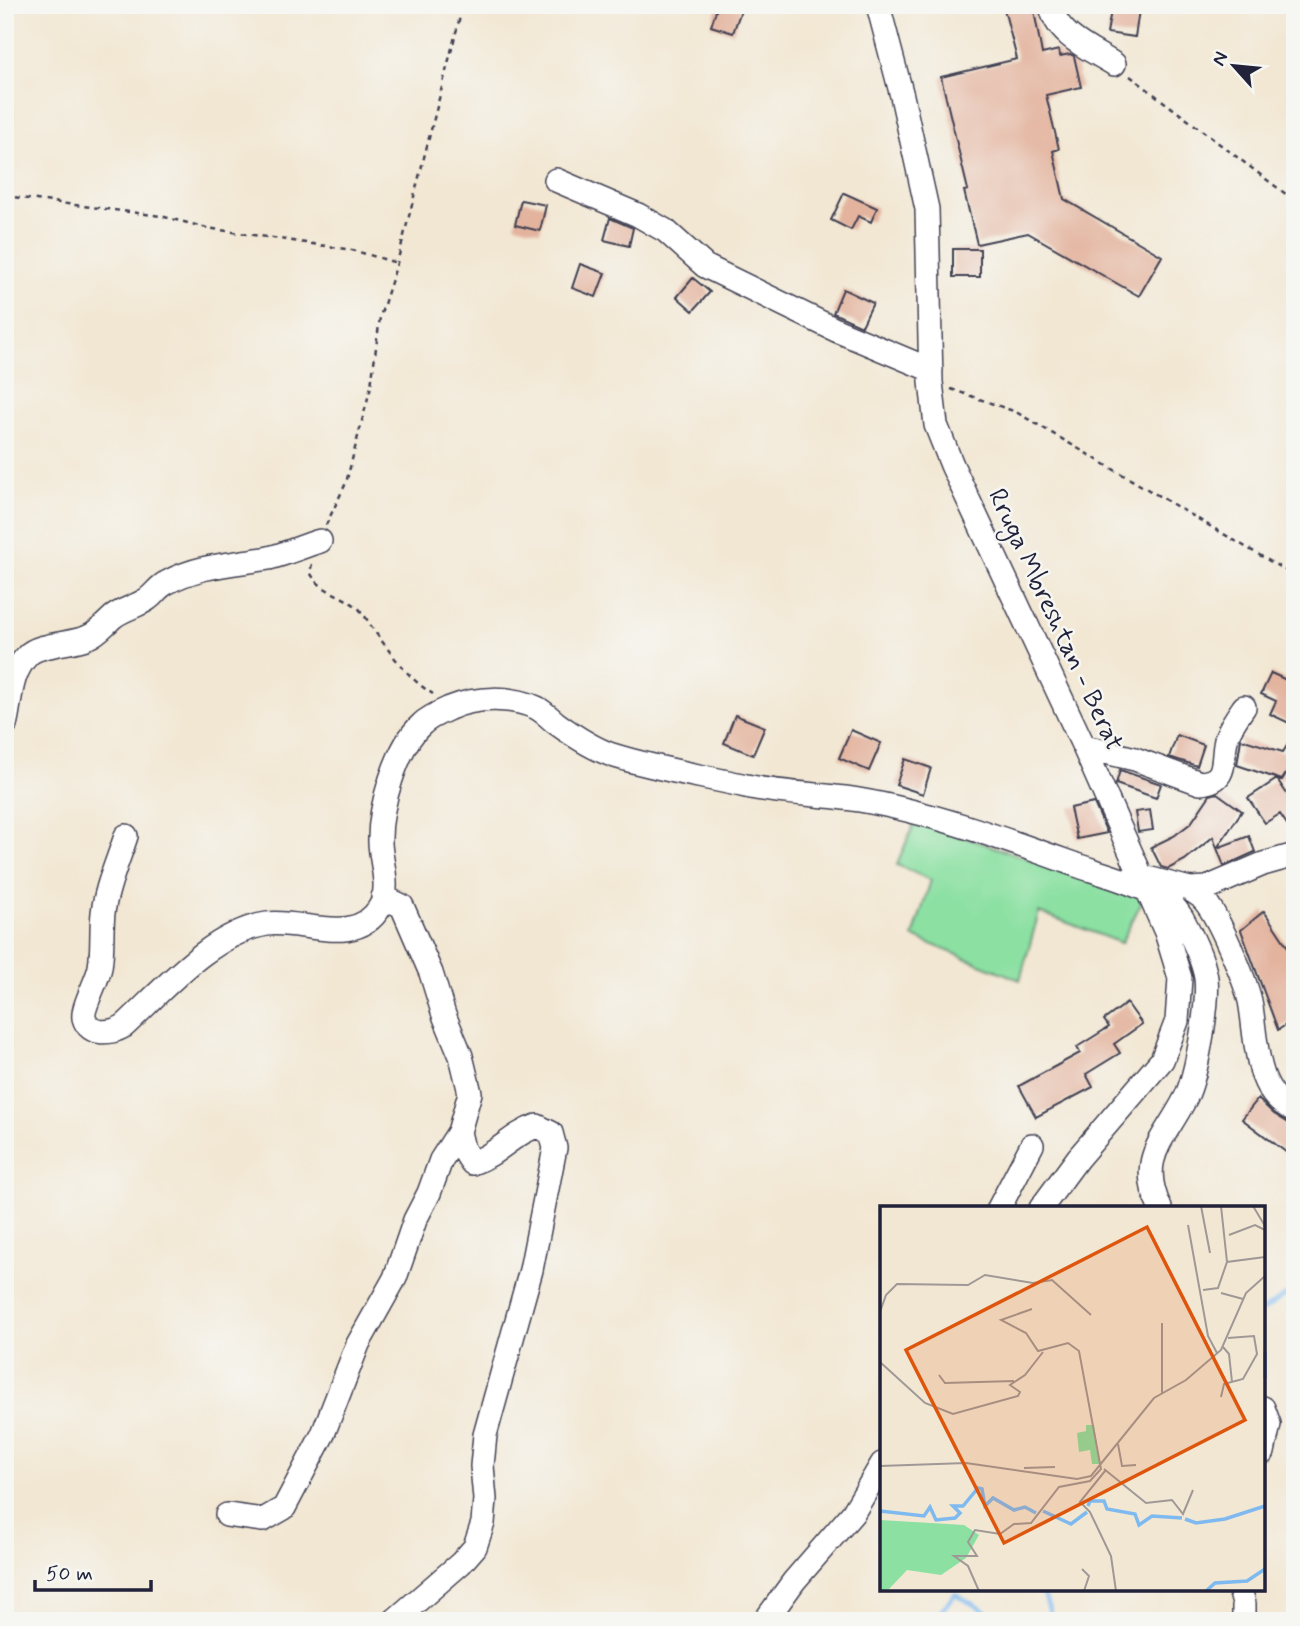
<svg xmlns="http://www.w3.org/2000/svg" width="1300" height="1626" viewBox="0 0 1300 1626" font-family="Mynerve,sans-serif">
	<rect width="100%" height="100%" fill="#f6f6f2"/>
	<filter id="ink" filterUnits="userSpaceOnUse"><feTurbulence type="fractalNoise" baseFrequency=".0143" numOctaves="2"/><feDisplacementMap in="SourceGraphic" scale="14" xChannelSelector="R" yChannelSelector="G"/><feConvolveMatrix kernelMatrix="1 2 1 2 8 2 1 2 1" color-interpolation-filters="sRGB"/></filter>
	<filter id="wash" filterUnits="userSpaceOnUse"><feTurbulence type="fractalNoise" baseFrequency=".00686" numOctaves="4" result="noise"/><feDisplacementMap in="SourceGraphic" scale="28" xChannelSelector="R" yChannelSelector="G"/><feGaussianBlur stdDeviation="1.57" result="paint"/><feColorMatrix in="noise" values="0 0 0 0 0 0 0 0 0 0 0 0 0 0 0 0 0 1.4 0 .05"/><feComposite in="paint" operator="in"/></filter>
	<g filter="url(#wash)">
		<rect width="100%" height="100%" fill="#f2e7d3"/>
		<path fill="#8be0a2" stroke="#56816e" stroke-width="2" d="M915,821L1144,897L1121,943L1039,912L1020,980L913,937L931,880L897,865Z"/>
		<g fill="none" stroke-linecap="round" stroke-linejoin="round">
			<path stroke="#7ebaf0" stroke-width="4.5" d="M1263,1310L1295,1289
				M1042,1589L1053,1621
				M940,1621L938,1615L955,1594L1003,1621"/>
		</g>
		<g id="blocks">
			<path fill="#e3b39e" d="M718,5H727L741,10L733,33L711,26Z
				M1003,5H1033L1042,54L1059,50L1060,56L1070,54L1074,56L1081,87L1046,95L1059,149L1053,151L1064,199L1162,256L1139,296L1028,233L977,244L964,191L968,190L941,77L1017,59Z
				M1112,5L1139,10L1135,37L1107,33Z
				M844,193L877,208L871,222L858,216L851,230L831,220Z
				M521,200L546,205L540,231L515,225Z
				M610,218L633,228L629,246L604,240Z
				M953,249H980V277H953Z
				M580,264L605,273L596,297L572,288Z
				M693,278L710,292L693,311L677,297Z
				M843,289L873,303L862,326L833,313Z
				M1271,673L1295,684V711L1289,723L1270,714L1276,701L1261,694Z
				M735,715L765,727L753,755L724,743Z
				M851,730L881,743L869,771L839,758Z
				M1295,733V759L1282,780L1237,765L1241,739L1283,752Z
				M1177,735L1204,745L1197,766L1169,757Z
				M905,759L931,768L923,794L896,785Z
				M1120,770L1161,784L1156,798L1116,784Z
				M1277,779L1295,806V836L1280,814L1265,823L1248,798Z
				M1217,793L1242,811L1217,848L1213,837L1185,860L1168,869L1161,867L1151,847L1174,836L1191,823L1210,795Z
				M1094,803L1107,833L1077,839L1070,808Z
				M1150,810L1153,830L1138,832L1135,812Z
				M1249,836L1255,852L1224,866L1217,848Z
				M1264,911L1295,958V1019L1278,1030L1241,930Z
				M1127,1003L1142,1024L1114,1044L1120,1053L1086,1074L1093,1087L1036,1117L1019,1086L1080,1053L1077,1047L1109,1027L1104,1020Z
				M1258,1099L1274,1114L1295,1127V1159L1242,1119Z"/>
		</g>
	</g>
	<g filter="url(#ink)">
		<use href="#blocks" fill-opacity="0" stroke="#414052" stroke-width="2"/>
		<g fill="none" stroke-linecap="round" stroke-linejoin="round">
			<defs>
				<path id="minor" d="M878,5L902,96L927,209L931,382L936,425L952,465L1084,747L1166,932L1180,978L1177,1021L1162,1060L1078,1158L1041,1208
					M1051,5C1055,35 1090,49 1114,64
					M556,180L638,215L666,231L705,266L838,331L931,370
					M5,725C11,702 9,674 28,655C38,644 72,644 88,637C98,633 104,625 113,617C123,609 135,607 146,600C153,596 158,587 166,583C198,565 234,564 269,558C286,554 303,546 320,541
					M1084,747L1135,759L1200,783C1231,781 1220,757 1227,736C1231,725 1237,717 1244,707
					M126,836C118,861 106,887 103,913C101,931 103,949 100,967C98,980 82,1007 84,1018C89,1037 112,1033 124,1026C163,990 212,932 267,924C303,919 356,948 380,907C391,888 381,864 380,843C379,809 396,747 422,724C429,717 441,712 450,708C475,697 512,696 537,708C544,712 550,718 556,723C574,736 592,748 612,755C656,769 702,776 746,786C783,794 821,794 859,800C931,812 1007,840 1076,865C1103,874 1133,882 1159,896C1170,901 1176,908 1182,918C1191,935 1203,958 1206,978C1209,1003 1197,1074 1186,1097C1166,1138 1136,1157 1160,1208
					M1143,877L1190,889L1207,888L1263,864L1295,855
					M1190,889C1194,893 1200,895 1203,899C1218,914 1245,980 1250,1001C1257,1036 1253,1095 1295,1110
					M383,897L402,906L431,973L444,1015L461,1056L470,1093L459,1132L463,1149L472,1163C498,1155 511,1134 537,1126L551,1133L555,1148L531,1270L485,1435L482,1466L485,1499L483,1523L475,1547L461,1563L394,1621
					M999,1208L1032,1145
					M1263,1408L1269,1424L1263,1452
					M227,1515L263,1520L284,1508L323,1434L358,1344L395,1278L415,1220L429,1193L441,1160L459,1132
					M1240,1589L1244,1604V1621
					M765,1621L794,1581L853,1513L882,1464"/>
			</defs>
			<use href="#minor" stroke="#414052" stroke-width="26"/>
			<path stroke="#414052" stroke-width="2.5" stroke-dasharray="5 5" stroke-linecap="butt" d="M1130,76L1295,201
				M5,196L161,216L207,228L352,250L397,263
				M951,389L1016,412L1295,576
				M326,525L346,483L371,386L380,317L397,263L463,5
				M312,564L310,572C320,592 340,593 357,607C364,613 368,622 373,629C390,652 408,679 433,694"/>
			<use href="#minor" stroke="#fff" stroke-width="23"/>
		</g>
	</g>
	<g text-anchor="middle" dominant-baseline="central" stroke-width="5" stroke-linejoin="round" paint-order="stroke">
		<g font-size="26" fill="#22223b" stroke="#f6f6f2">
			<text transform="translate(1055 620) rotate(65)">Rruga Mbreshtan - Berat</text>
		</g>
	</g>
	<g transform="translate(880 1206)">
		<rect width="385" height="385" fill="#f2e7d3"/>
		<path d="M206,219H214L220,258H212L210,244L199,246L197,227L206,225ZM0,314L84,319L99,329L86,352L61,369L27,364L9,383L0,385Z" fill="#8be0a2"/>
		<path fill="none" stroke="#7ebaf0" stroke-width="3.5" d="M385,146V172M208,300L210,295H224L227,303L255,308L259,319L272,310L302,312M0,305L44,310L50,301L56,314L75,312L80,307L73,300H83L98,282L102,283L105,300L113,292L134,304L145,301L156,307M163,305L191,318L207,306M305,313L316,317L345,313L385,300M326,385L335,377L367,375L385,363"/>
		<path fill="none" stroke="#9f9896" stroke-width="2" d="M321,0L330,47M341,0L347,56M373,0L385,20M308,19L328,130L337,147M349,29L375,19L385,24M323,84L338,82L347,56L385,51M341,87L363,93M0,106L6,89L17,78L88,79L105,69L153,77L172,74L211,109M282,117V187M343,141L349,148L352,176M0,156L45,197L73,208L138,190L140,186L130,179L145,169L163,146M59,169L65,177L134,175M341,191L344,178L363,173L377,148L374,130L348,132M238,238L242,260L256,259M0,260L86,257L197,273L211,270L274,192L306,174L341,144L366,87L385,70M144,262L175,261M224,263L266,297L292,294L303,308L313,284M225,265L200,296L210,306L231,350L236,385M202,363L209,370L204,385M99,385L88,360L74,350H97L88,336L95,324L120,328L134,318L151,317L179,281L210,275L221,263L199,145L188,137L158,145L146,127L121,114L152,103"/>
		<path fill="#de560e" fill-opacity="0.15" stroke="#de560e" stroke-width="3.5" d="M267,21L365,214L124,337L26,144Z"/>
		<rect width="385" height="385" fill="none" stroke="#22223b" stroke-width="3.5"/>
	</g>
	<rect width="1300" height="1626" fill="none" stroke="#f6f6f2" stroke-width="28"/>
	<g transform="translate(1234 66) rotate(297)" stroke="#f6f6f2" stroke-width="5" paint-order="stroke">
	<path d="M0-5L12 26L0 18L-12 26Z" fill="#22223b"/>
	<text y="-10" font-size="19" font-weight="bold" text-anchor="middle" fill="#22223b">N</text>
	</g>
	<path d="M35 1580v10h116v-10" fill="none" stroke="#22223b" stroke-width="3.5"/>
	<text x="46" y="1580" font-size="21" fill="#22223b" stroke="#f6f6f2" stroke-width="5" paint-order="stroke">50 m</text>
</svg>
